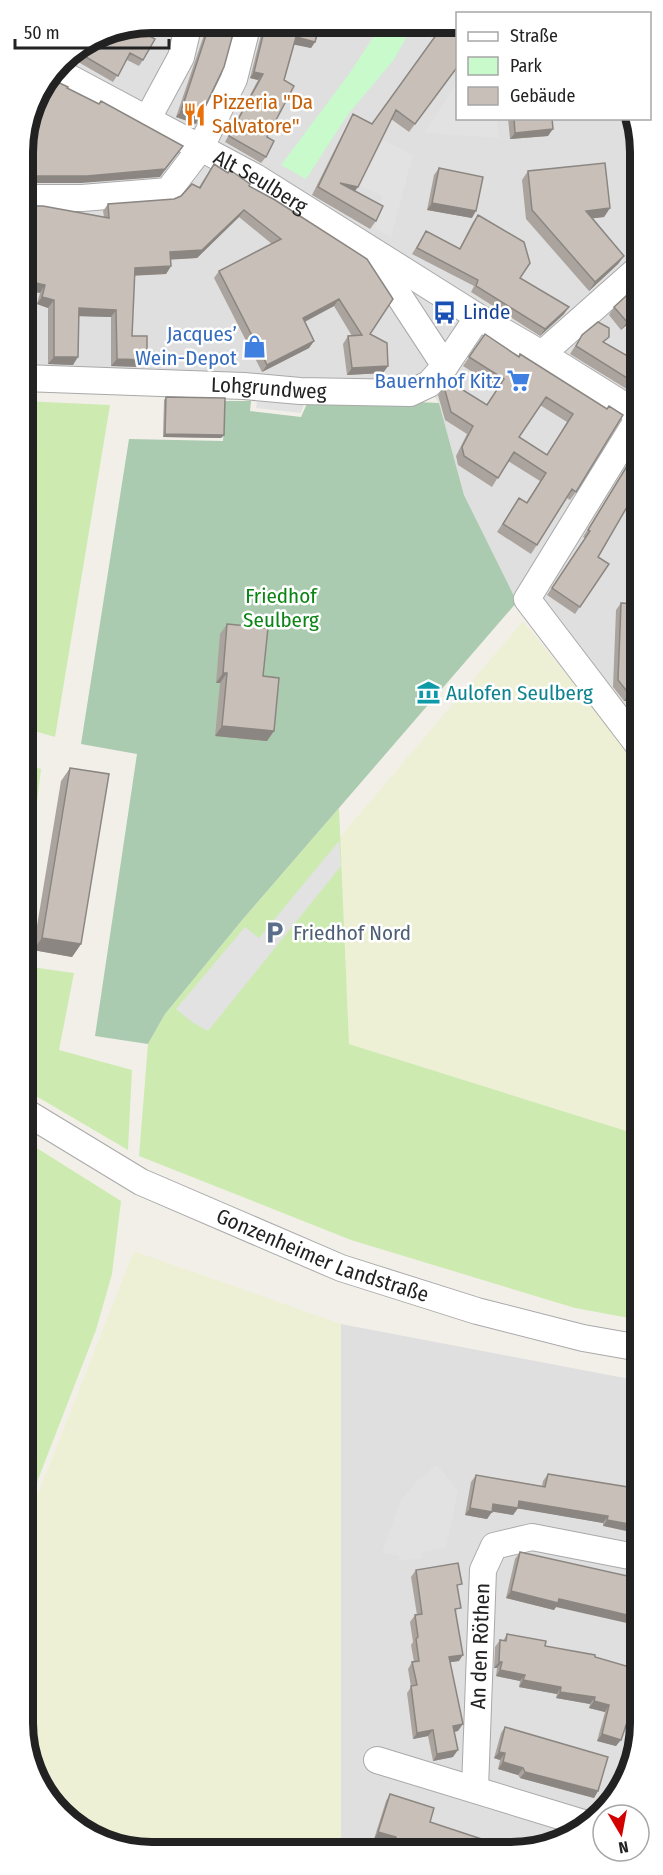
<svg xmlns="http://www.w3.org/2000/svg" width="663" height="1875" viewBox="0 0 663 1875" font-family="'Fira Sans Condensed',sans-serif">
	<rect width="100%" height="100%" fill="#f2efe9"/>
	<path fill="#e0dfdf" d="M152,23L457,25L458,118L634,119L638,127L639,738L517,602L464,495L439,403L427,385L23,374V144L36,95L66,55L103,32Z
		M341,1324L640,1381V1731L608,1808L536,1850H341Z"/>
	<path fill="#eef0d5" d="M523,621L639,764V1135L349,1044L340,837Z
		M134,1251L341,1324V1850H127L61,1815L25,1748V1527Z"/>
	<path fill="#cdebb0" d="M23,401L110,405L55,737L24,728Z
		M24,764L41,769L24,909Z
		M339,808L349,1044L639,1135L640,1320L575,1308L351,1240L139,1156L148,1044L165,1014L243,919Z
		M24,966L74,973L59,1050L132,1070L128,1150L24,1089Z
		M24,1140L121,1201L112,1274L96,1330L25,1513Z"/>
	<path fill="#aacbaf" d="M310,397L439,403L464,495L517,602L243,919L165,1014L148,1044L95,1036L137,754L81,744L129,439L223,441L225,401H251L250,411L301,417Z"/>
	<path fill="#c8facc" d="M382,24H414L393,61L349,113L306,179L281,165L349,74Z"/>
	<path fill="#e2e2e2" d="M457,83L458,118L497,119L499,138L424,133Z
		M383,140L413,155L391,237L375,228L383,196L361,186Z
		M258,395L306,397L301,413L256,408Z
		M339,841L341,866L208,1031L192,1022L176,1009L245,927L259,938Z
		M437,1465L458,1491L446,1547L422,1552V1558L399,1561V1556L382,1553L400,1502L415,1483Z"/>
	<g fill="none" stroke-linecap="round" stroke-linejoin="round">
		<defs>
			<g id="minor">
				<path id="s1" d="M55,70L257,178L478,317L542,354L638,414"/>
				<path d="M147,120L181,57L189,23"/>
				<path d="M23,198H82L168,191L200,149L234,79L248,23"/>
				<path d="M371,253L445,366"/>
				<path d="M542,354L638,269"/>
				<path id="s2" d="M23,378L244,386L300,391L410,393L429,384L445,366L478,317"/>
				<path d="M638,419L527,599L639,746"/>
				<path id="s3" d="M24,1111L141,1182L341,1268L477,1311L583,1338L640,1348"/>
				<path d="M377,1760L583,1823"/>
				<path id="s4" d="M475,1788L483,1570L494,1546L532,1537L640,1558"/>
			</g>
		</defs>
		<use href="#minor" stroke="#a9a9a9" stroke-width="28"/>
		<use href="#minor" stroke="#fff" stroke-width="26"/>
	</g>
	<path fill="#aba49e" fill-rule="evenodd" d="M152,22L155,23L145,34L143,60L139,66L127,60L113,82L66,55L103,32L122,30L123,28Z
		M208,23H236L196,124L176,117Z
		M263,23L320,24L315,42L311,48L294,44L267,137L266,157L261,163L225,142L258,80L250,78L263,27Z
		M458,66L409,132L391,119L354,191L376,221L370,229L312,195L348,123L353,114L372,124Z
		M508,118H552L548,136L510,139Z
		M629,118H634L638,127V179L635,130H630Z
		M214,164L249,186L370,334L388,366L383,373L347,375L343,344L348,336H352L334,306L305,322L314,341L309,348L262,372L214,278L219,271L272,244L239,217L197,258L170,259L171,266L166,274L134,275L132,336L141,367L111,366V317L79,316L73,365L48,364V308L37,304L40,293L23,289V203L28,206L104,217L103,211L108,204L174,199L181,196L199,187Z
		M439,168L472,218L427,210L434,175Z
		M528,171L610,208L604,217L593,218L624,256L618,264L589,291L526,219L522,180Z
		M638,213V232L630,223Z
		M478,215L520,278L564,314L540,336L471,292L474,286L412,254L426,231L459,249L473,222Z
		M638,285V320L636,317L621,330L609,315L614,307Z
		M485,334L519,357L607,409L576,492L570,500L567,498L531,554L497,532L513,507L526,503L540,481L508,461L492,487L458,465L456,456L467,434L445,420L438,395L444,387L486,405L498,388L463,366ZM540,405L567,422L547,455L519,437Z
		M582,335L605,343L638,362V396L570,354Z
		M166,397L224,435L221,438L163,437L164,400Z
		M638,447V488L598,557L609,564L575,614L547,595L585,538L583,537Z
		M621,603L639,701H624L613,687L616,610Z
		M227,624L263,676L274,731L267,741L215,736L220,683H216L220,634Z
		M70,768L81,944L72,957L33,950L61,781Z
		M548,1474L640,1489L603,1526V1523L518,1508L513,1515L492,1511L487,1519L465,1515L471,1482L476,1475L542,1486L543,1481Z
		M520,1552L556,1607L554,1610L506,1598L515,1559Z
		M416,1570L458,1590L456,1614L459,1661L450,1662L458,1731L454,1732L453,1757L433,1761L428,1736L413,1739L407,1693L411,1687L408,1669L412,1662H414L411,1645L413,1642L410,1622L415,1615H417L411,1577Z
		M507,1634L545,1646L595,1657L638,1721L629,1718L616,1746L597,1741L605,1712L589,1708L590,1704L556,1698L557,1694L519,1687L520,1681L496,1676L497,1668H494L495,1647L500,1640L503,1641Z
		M505,1727L598,1791L594,1798L520,1778L518,1775L498,1769L500,1760L494,1758L501,1733Z
		M390,1794L430,1822L515,1850H390L392,1844L374,1839L386,1801Z"/>
	<path fill="#8b8681" d="M296,37L315,42L311,48L291,44Z
		M254,72L263,74L258,80L250,78Z
		M181,111L200,117L196,124L176,117Z
		M634,124H636L637,126L635,130H630Z
		M553,129L548,136L510,139L515,133Z
		M183,146L160,177L81,183H23V177L28,176Z
		M340,183L358,187L352,195Z
		M432,203L476,211L472,218L427,210Z
		M610,208L604,217L580,220L586,211Z
		M244,210L239,217L197,258L165,260L170,252Z
		M624,256L618,264L589,291L595,282Z
		M171,266L166,274L129,276L135,268Z
		M23,280L45,285L40,293L23,289Z
		M42,297L54,300L48,308L37,304Z
		M339,299L334,306L298,325L303,318Z
		M569,307L564,314L540,336L545,329Z
		M79,308L116,310L111,317L73,316Z
		M638,312V314L636,317L621,330L627,322Z
		M314,341L309,348L262,372L267,365Z
		M54,357H78L73,365L48,364Z
		M117,359L147,360L141,367L111,366Z
		M388,366L383,373L347,375L352,368Z
		M165,434L224,435L221,438L163,437Z
		M223,673H227L220,683H216Z
		M629,694H639V701H624Z
		M222,726L274,731L267,741L215,736Z
		M42,938L81,944L72,957L33,950Z
		M519,1501L608,1516L603,1523L515,1508Z
		M493,1504L518,1508L513,1515L488,1511Z
		M470,1508L492,1512L487,1519L465,1515Z
		M607,1520L640,1526V1534L603,1526Z
		M511,1591L559,1599L640,1618V1626L556,1607L554,1610L506,1598Z
		M463,1655L459,1661L445,1663L449,1657Z
		M499,1662H502L497,1668H494Z
		M500,1670L525,1675L520,1681L496,1676Z
		M523,1680L561,1687L557,1694L519,1687Z
		M560,1692L595,1697L590,1704L556,1698Z
		M594,1701L609,1705L605,1712L589,1708Z
		M631,1711L640,1714V1718L638,1721L627,1718Z
		M463,1724L458,1731L448,1733L453,1726Z
		M433,1730L428,1736L413,1739L417,1733Z
		M602,1734L621,1740L616,1746L597,1741Z
		M458,1750L453,1757L433,1761L437,1754Z
		M499,1752L505,1753L500,1760L494,1758Z
		M503,1762L523,1768L518,1775L498,1769Z
		M525,1772L598,1791L594,1798L520,1778Z
		M378,1832L396,1837L392,1844L374,1839Z
		M394,1846L407,1850H392Z"/>
	<path fill="#c7bfb8" stroke="#8b8681" stroke-width="1.5" fill-rule="evenodd" d="M154,23L144,33L155,39L143,60L130,53L118,76L74,50L103,32L120,29L123,31L124,28Z
		M210,23H236L224,67L200,117L181,111Z
		M266,23L320,24L315,42L296,37L284,80L294,86L267,137L274,141L266,157L229,136L263,74L254,72Z
		M444,24L458,25V66L415,124L396,110L358,187L340,183L383,206L376,221L318,187L353,114L372,124Z
		M49,78L68,87L67,88L99,104L101,101L183,146L165,169L87,176H28L23,177V144L36,95Z
		M514,118H552L553,129L515,133Z
		M605,163L610,208L586,211L624,256L595,282L532,210L528,171Z
		M214,164L228,173L230,170L250,184L249,186L275,200L367,259L393,299L370,334L387,343L388,366L352,368L348,336L362,335L339,299L303,318L314,341L267,365L219,271L281,239L244,210L202,250L170,252L171,266L135,268L132,336H147V360L117,359L116,310L79,308L78,357H54V300L42,297L45,285L23,280V203L28,206H43L109,218L108,204L174,199L181,196L192,184L200,188Z
		M439,168L483,177L476,211L432,203Z
		M478,215L524,242L530,263L520,278L569,307L545,329L476,286L478,280L417,248L426,231L460,249Z
		M638,285V312L627,322L614,307Z
		M598,322L609,328V337L603,342L638,362V385L576,346L582,335Z
		M485,334L519,357L520,354L607,409L609,406L623,415L576,492L572,489L537,545L503,524L519,498L527,503L546,473L514,452L498,478L464,456L462,447L473,426L451,412L444,387L450,382L487,405L504,379L469,357ZM546,397L573,414L547,455L519,437Z
		M166,397L225,398L224,435L165,434Z
		M638,448V488L598,557L609,564L580,607L552,588L590,531L588,530Z
		M621,603L639,604V694H629L618,680Z
		M227,624L268,628L263,676L279,678L274,731L222,726L227,673H223Z
		M70,768L109,774L81,944L42,938Z
		M548,1474L640,1489V1526L607,1520L608,1516L519,1501L518,1508L493,1504L492,1512L470,1508L476,1475L545,1487Z
		M520,1552L632,1577L631,1581L640,1583V1618L559,1599L558,1603L511,1591Z
		M458,1563L462,1584L457,1585L461,1608L455,1609L463,1655L449,1657L463,1724L453,1726L458,1750L437,1754L433,1730L417,1733L411,1686L417,1685L412,1662L419,1661L416,1639L418,1637L415,1615L422,1614L416,1570Z
		M507,1634L546,1641L545,1646L595,1655V1657L640,1670V1714L631,1711L621,1740L602,1734L609,1705L594,1701L595,1697L560,1692L561,1687L523,1680L525,1675L500,1670L502,1662H499L500,1640L506,1641Z
		M505,1727L608,1757L598,1791L525,1772L523,1768L503,1762L505,1753L499,1752Z
		M390,1794L434,1808L430,1822L515,1850H407L394,1846L396,1837L378,1832Z"/>
	<defs>
		<symbol id="restaurant-bare" viewBox="-9 -9 18 18"><path d="M-5-6h1v4h1v-4h1v4h1v-4h1v5L-1.5 .5V6h-2V.5L-5-1ZM5-6V6H3V1.5H1.5Q1.5-4 5-6Z" fill="#e8710a" stroke="#fff" stroke-width="2.5" paint-order="stroke"/></symbol>
		<symbol id="bus-bare" viewBox="-9 -9 18 18"><path d="M-5-6H5V4H4V6H2V4H-2V6H-4V4H-5ZM-3.5-4V0h7V-4ZM-3.5 1.2v1.5H-2V1.2ZM2 1.2v1.5H3.5V1.2Z" fill="#1a4fb4" stroke="#fff" stroke-width="2.5" paint-order="stroke"/></symbol>
		<symbol id="shop-bare" viewBox="-9 -9 18 18"><path d="M-5-2.5h2.3a2.7 3.5 0 0 1 5.4 0H5L5.5 6h-11ZM-1.5-2.5h3a1.5 2.3 0 0 0-3 0Z" fill="#3f7fe0" stroke="#fff" stroke-width="2.5" paint-order="stroke"/></symbol>
		<symbol id="supermarket-bare" viewBox="-9 -9 18 18"><path d="M-6-5.5h2.5l.6 2H6L4.5 2H-2.5L-4.4-4H-6ZM-1.5 3.2a1.3 1.3 0 1 0 .1 0ZM3 3.2a1.3 1.3 0 1 0 .1 0Z" fill="#3f7fe0" stroke="#fff" stroke-width="2.5" paint-order="stroke"/></symbol>
		<symbol id="museum-bare" viewBox="-9 -9 18 18"><path d="M0-6L6-3V-2H-6V-3ZM-5-1h2V3h-2ZM-1-1h2V3h-2ZM3-1h2V3H3ZM-6 4H6V6H-6Z" fill="#0f9aa8" stroke="#fff" stroke-width="2.5" paint-order="stroke"/></symbol>
		<symbol id="parking-bare" viewBox="-9 -9 18 18"><path d="M-3.5-5.5H1a3.5 3.5 0 0 1 0 7H-1V5.5H-3.5ZM-1-3.4V-.6H.8a1.4 1.4 0 0 0 0-2.8Z" fill="#5c6f8a" stroke="#fff" stroke-width="2.5" paint-order="stroke"/></symbol>
	</defs>
	<g fill-rule="evenodd">
		<use href="#restaurant-bare" x="178" y="98" width="33" height="33"/>
		<use href="#bus-bare" x="428" y="296" width="33" height="33"/>
		<use href="#shop-bare" x="238" y="330" width="33" height="33"/>
		<use href="#supermarket-bare" x="502" y="364" width="33" height="33"/>
		<use href="#museum-bare" x="412" y="676" width="33" height="33"/>
		<use href="#parking-bare" x="258" y="916" width="33" height="33"/>
	</g>
	<g text-anchor="middle" dominant-baseline="central" stroke-width="5" stroke-linejoin="round" paint-order="stroke">
		<g font-size="21" fill="#c56008" stroke="#fff" text-anchor="start">
			<text x="212" y="102">Pizzeria "Da<tspan x="212" dy="24">Salvatore"</tspan></text>
		</g>
		<g font-size="21" fill="#222" stroke="#fff">
			<text stroke="none"><textPath href="#s1" startOffset="234">Alt Seulberg</textPath></text>
			<text stroke="none"><textPath href="#s2" startOffset="246">Lohgrundweg</textPath></text>
			<text stroke="none"><textPath href="#s3" startOffset="333">Gonzenheimer Landstraße</textPath></text>
			<text stroke="none"><textPath href="#s4" startOffset="142">An den Röthen</textPath></text>
		</g>
		<g font-size="21" fill="#164399" stroke="#fff" text-anchor="start">
			<text x="463" y="312">Linde</text>
		</g>
		<g font-size="21" fill="#366cbe" stroke="#fff" text-anchor="end">
			<text x="237" y="334">Jacques’<tspan x="237" dy="24">Wein-Depot</tspan></text>
			<text x="501" y="381">Bauernhof Kitz</text>
		</g>
		<g font-size="21" fill="#0c8416" stroke="#fff">
			<text x="281" y="596">Friedhof<tspan x="281" dy="24">Seulberg</tspan></text>
		</g>
		<g font-size="21" fill="#0d838f" stroke="#fff" text-anchor="start">
			<text x="446" y="693">Aulofen Seulberg</text>
		</g>
		<g font-size="21" fill="#4e5e75" stroke="#fff" text-anchor="start">
			<text x="293" y="933">Friedhof Nord</text>
		</g>
	</g>
	<path d="M0 0H663V1875H0ZM152 33H511A119 119 0 0 1 630 152V1723A119 119 0 0 1 511 1842H152A119 119 0 0 1 33 1723V152A119 119 0 0 1 152 33Z" fill="#fff" fill-rule="evenodd"/>
	<path fill="none" stroke="#222" stroke-width="8" d="M152 33H511A119 119 0 0 1 630 152V1723A119 119 0 0 1 511 1842H152A119 119 0 0 1 33 1723V152A119 119 0 0 1 152 33Z"/>
	<rect x="456" y="12" width="195" height="108" fill="#ffffff" stroke="#a7a7a7" stroke-width="1.5"/>
	<rect x="468" y="32" width="30" height="9" fill="#ffffff" stroke="#a7a7a7" stroke-width="1.5"/>
	<text x="510" y="42" font-size="18" fill="#222222">Straße</text>
	<rect x="468" y="57" width="30" height="18" fill="#c8facc" stroke="#a7a7a7" stroke-width="1.5"/>
	<text x="510" y="72" font-size="18" fill="#222222">Park</text>
	<rect x="468" y="87" width="30" height="18" fill="#c7bfb8" stroke="#a7a7a7" stroke-width="1.5"/>
	<text x="510" y="102" font-size="18" fill="#222222">Gebäude</text>
	<g transform="translate(621 1833) rotate(170)"><circle r="28" fill="#ffffff" stroke="#a7a7a7" stroke-width="1.5"/>
	<path d="M0-4.5L10 22L0 15L-10 22Z" fill="#d40000"/>
	<text y="-9" font-size="16" font-weight="bold" text-anchor="middle" fill="#222222">N</text>
	</g>
	<path d="M15 39v9h154v-9" fill="none" stroke="#222222" stroke-width="3"/>
	<text x="24" y="39" font-size="18" fill="#222222" stroke="#ffffff" stroke-width="4.5" paint-order="stroke">50 m</text>
</svg>
